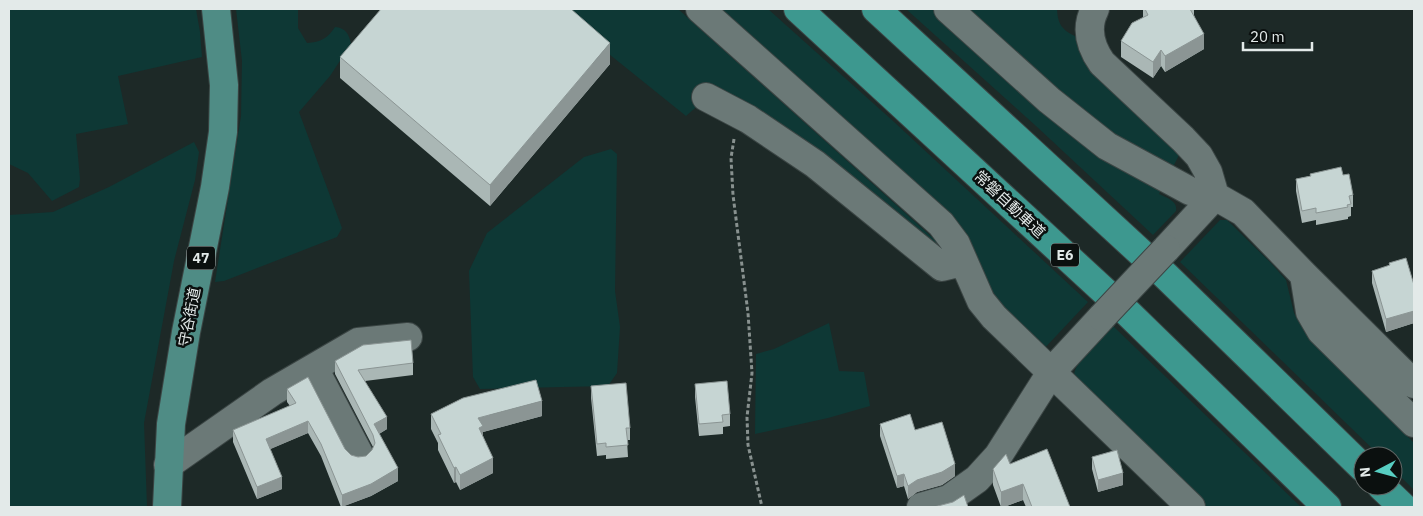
<svg xmlns="http://www.w3.org/2000/svg" width="1423" height="516" viewBox="0 0 1423 516" font-family="'IBM Plex Sans','Noto Sans JP',sans-serif">
	<rect width="100%" height="100%" fill="#1d2927"/>
	<path fill="#0e3835" d="M9,9H196L200,32L202,57L118,76L128,124L76,134L80,179L79,187L52,201L28,173L9,164Z
		M236,9H298V28L307,43C321,42 328,38 335,27C346,28 349,34 351,44L330,76L299,112L342,228L337,237L224,281L215,282L241,116L242,61Z
		M553,9H678L942,246L938,254L701,103L686,116Z
		M705,9H768L893,121L1088,302L1041,352L989,301L974,254Z
		M906,9H938L1163,187L1159,194C1167,198 1178,201 1176,211L1153,235L1036,126Z
		M967,9H1057C1058,25 1062,30 1077,37L1182,149L1172,169L1116,137L1074,105Z
		M194,142L199,152L195,180L174,261L144,423L147,507H9V215L53,212L109,187Z
		M611,149L617,154L615,291L620,327L617,373L608,386L480,389L473,377L469,271L487,233L584,157Z
		M1220,220H1227L1271,263L1286,280L1294,313L1306,334L1414,443V490L1393,469V456H1380L1180,262Z
		M829,323L839,371L864,372L870,406L828,418L755,434L756,354L774,349Z
		M1113,326L1301,507H1203L1074,375C1076,359 1101,338 1113,326Z"/>
	<g fill="none" stroke-linecap="round" stroke-linejoin="round">
		<defs>
			<path id="minor" d="M700,9L941,224L956,244L981,301L994,317L1191,507
				M948,9L1049,100L1107,146L1190,191L1215,196L1243,212L1304,275L1414,384
				M1095,9C1085,28 1090,46 1102,63L1183,139L1199,156L1208,172L1215,196L1166,249
				M706,97L748,119L815,164L942,267L963,262
				M1304,275L1310,312L1321,331L1414,423
				M314,368L359,454
				M168,465L272,392L358,342L408,337
				M921,507L949,499L977,479L998,456L1052,371L1102,317"/>
			<path id="major" d="M167,507L171,424L186,332L215,187L223,132L224,85L216,9"/>
			<path id="highway" d="M798,9L1128,313L1327,507
				M876,9L1165,275L1363,468
				M1381,486L1403,507"/>
		</defs>
		<use href="#minor" stroke="#3b4544" stroke-width="30"/>
		<use href="#major" stroke="#3b4544" stroke-width="30"/>
		<use href="#highway" stroke="#3b4544" stroke-width="30"/>
		<path stroke="#88918f" stroke-width="3" stroke-dasharray="4 2.5" stroke-linecap="butt" d="M734,139L731,158L733,195L748,313L752,373L747,417L748,445L762,507"/>
		<use href="#minor" stroke="#6b7977" stroke-width="28"/>
		<use href="#major" stroke="#4f8c85" stroke-width="28"/>
		<use href="#highway" stroke="#3d988f" stroke-width="28"/>
		<defs>
			<path id="minor-bridge" d="M1102,317L1166,249"/>
		</defs>
		<use href="#minor-bridge" stroke="#3b4544" stroke-width="30" stroke-linecap="butt"/>
		<use href="#minor-bridge" stroke="#6b7977" stroke-width="28"/>
	</g>
	<path fill="#aab7b5" d="M1143,9H1194V15L1204,49L1165,72L1161,66L1153,78L1121,57V41L1143,18Z
		M340,57L610,64L490,206L340,78Z
		M1310,174L1343,175L1353,195V207H1351V216L1348,217V219L1316,225V220L1302,223L1296,191V179L1310,176Z
		M1389,263L1414,285V323L1386,332L1372,283V271L1389,266Z
		M335,361L413,363V375L365,381L387,429L379,434L398,481L371,496L341,507L321,456L308,433L270,449L282,489L257,499L233,442V430L290,406L287,402V389L351,455L358,457L366,456L372,450L373,447L335,374Z
		M695,384L730,414V426L723,427V434L699,436L695,397Z
		M591,386L630,428V440H627L628,457L606,459V455L597,456L591,398Z
		M431,414L542,416L483,432V436L493,473L460,490L456,482L454,483L438,450V443L431,429Z
		M880,424L915,430L955,476L942,485L917,492L908,499L904,486L897,488L880,436Z
		M1092,457L1123,485L1098,492L1092,469Z
		M1010,464L1070,507H1026L1023,500L1004,507H1001L993,485V469Z"/>
	<path fill="#8b9594" d="M1204,34V49L1165,72V56Z
		M610,43V64L490,206V185Z
		M1161,50V66L1153,78V62Z
		M1414,311V323L1386,332V319Z
		M542,401V416L483,432V441L479,443L478,418Z
		M387,417V429L374,437V424Z
		M308,421V433L266,451V439Z
		M493,458V473L460,490V475Z
		M955,464V476L942,485L917,492L908,499V486L917,480Z
		M456,467V482L454,483V468Z
		M398,468V481L371,496L342,507V495Z
		M1123,473V485L1098,492V480Z
		M904,474V486L897,488V476Z
		M282,477V489L257,499V487Z
		M1023,484V500L1004,507H1001V492Z"/>
	<path fill="#c6d5d3" stroke="#8b9594" d="M381,9H571L610,43L490,185L340,57Z
		M1145,9H1190L1204,34L1165,56L1161,50L1153,62L1121,41L1132,23L1148,15Z
		M1341,167L1343,175L1349,174L1353,195L1349,196L1351,204L1347,205L1348,207L1316,213V208L1302,211L1296,179L1311,176L1310,174Z
		M1406,258L1414,285V311L1386,319L1372,271L1390,265L1389,263Z
		M411,340L413,363L358,370L387,417L374,424L398,468L371,484L342,495L321,444L308,421L266,439L282,477L257,487L233,430L296,403L287,389L308,377L345,449L351,455L358,457L366,456L372,450L375,443L373,435L335,361L363,345Z
		M536,380L542,401L478,418L483,426L479,428L493,458L460,475L456,467L454,468L438,435L441,434L431,414L463,398Z
		M727,381L730,414L722,415L723,422L699,424L695,384Z
		M626,383L630,428H626L628,445L606,447V443L597,444L591,386Z
		M910,414L915,430L942,422L955,464L942,472L917,480L908,486L904,474L897,476L880,424Z
		M1047,449L1070,507H1032L1023,484L1001,492L993,469L1006,454L1010,464Z
		M1117,450L1123,473L1098,480L1092,457Z
		M964,495L968,507H934L953,502Z"/>
	<g text-anchor="middle" dominant-baseline="central" stroke-width="5" stroke-linejoin="round" paint-order="stroke">
		<g fill="#0b100f" stroke="#a2a9a8" stroke-width="1">
			<rect x="1051" y="243.5" width="28" height="23" rx="4"/>
			<rect x="187" y="246.5" width="28" height="23" rx="4"/>
		</g>
		<g font-size="14" font-weight="bold" fill="#e3eae9">
			<text x="1065" y="255">E6</text>
			<text x="201" y="258">47</text>
		</g>
		<g font-size="15" fill="#e3eae9" stroke="#0b100f">
			<text transform="translate(1010 204) rotate(43)">常磐自動車道</text>
			<text transform="translate(189 317) rotate(-79)">守谷街道</text>
		</g>
	</g>
	<rect width="1423" height="516" fill="none" stroke="#e3eae9" stroke-width="20"/>
	<g transform="translate(1378 471) rotate(264)"><circle r="24" fill="#0b100f" stroke="#616766"/>
	<path d="M0-4L9 19L0 12L-9 19Z" fill="#57cec2"/>
	<text y="-8" font-size="14" font-weight="bold" text-anchor="middle" fill="#e3eae9">N</text>
	</g>
	<path d="M1243 42v8h69v-8" fill="none" stroke="#e3eae9" stroke-width="2.5"/>
	<text x="1250" y="42" font-size="15" fill="#e3eae9" stroke="#0b100f" stroke-width="4" paint-order="stroke">20 m</text>
</svg>
